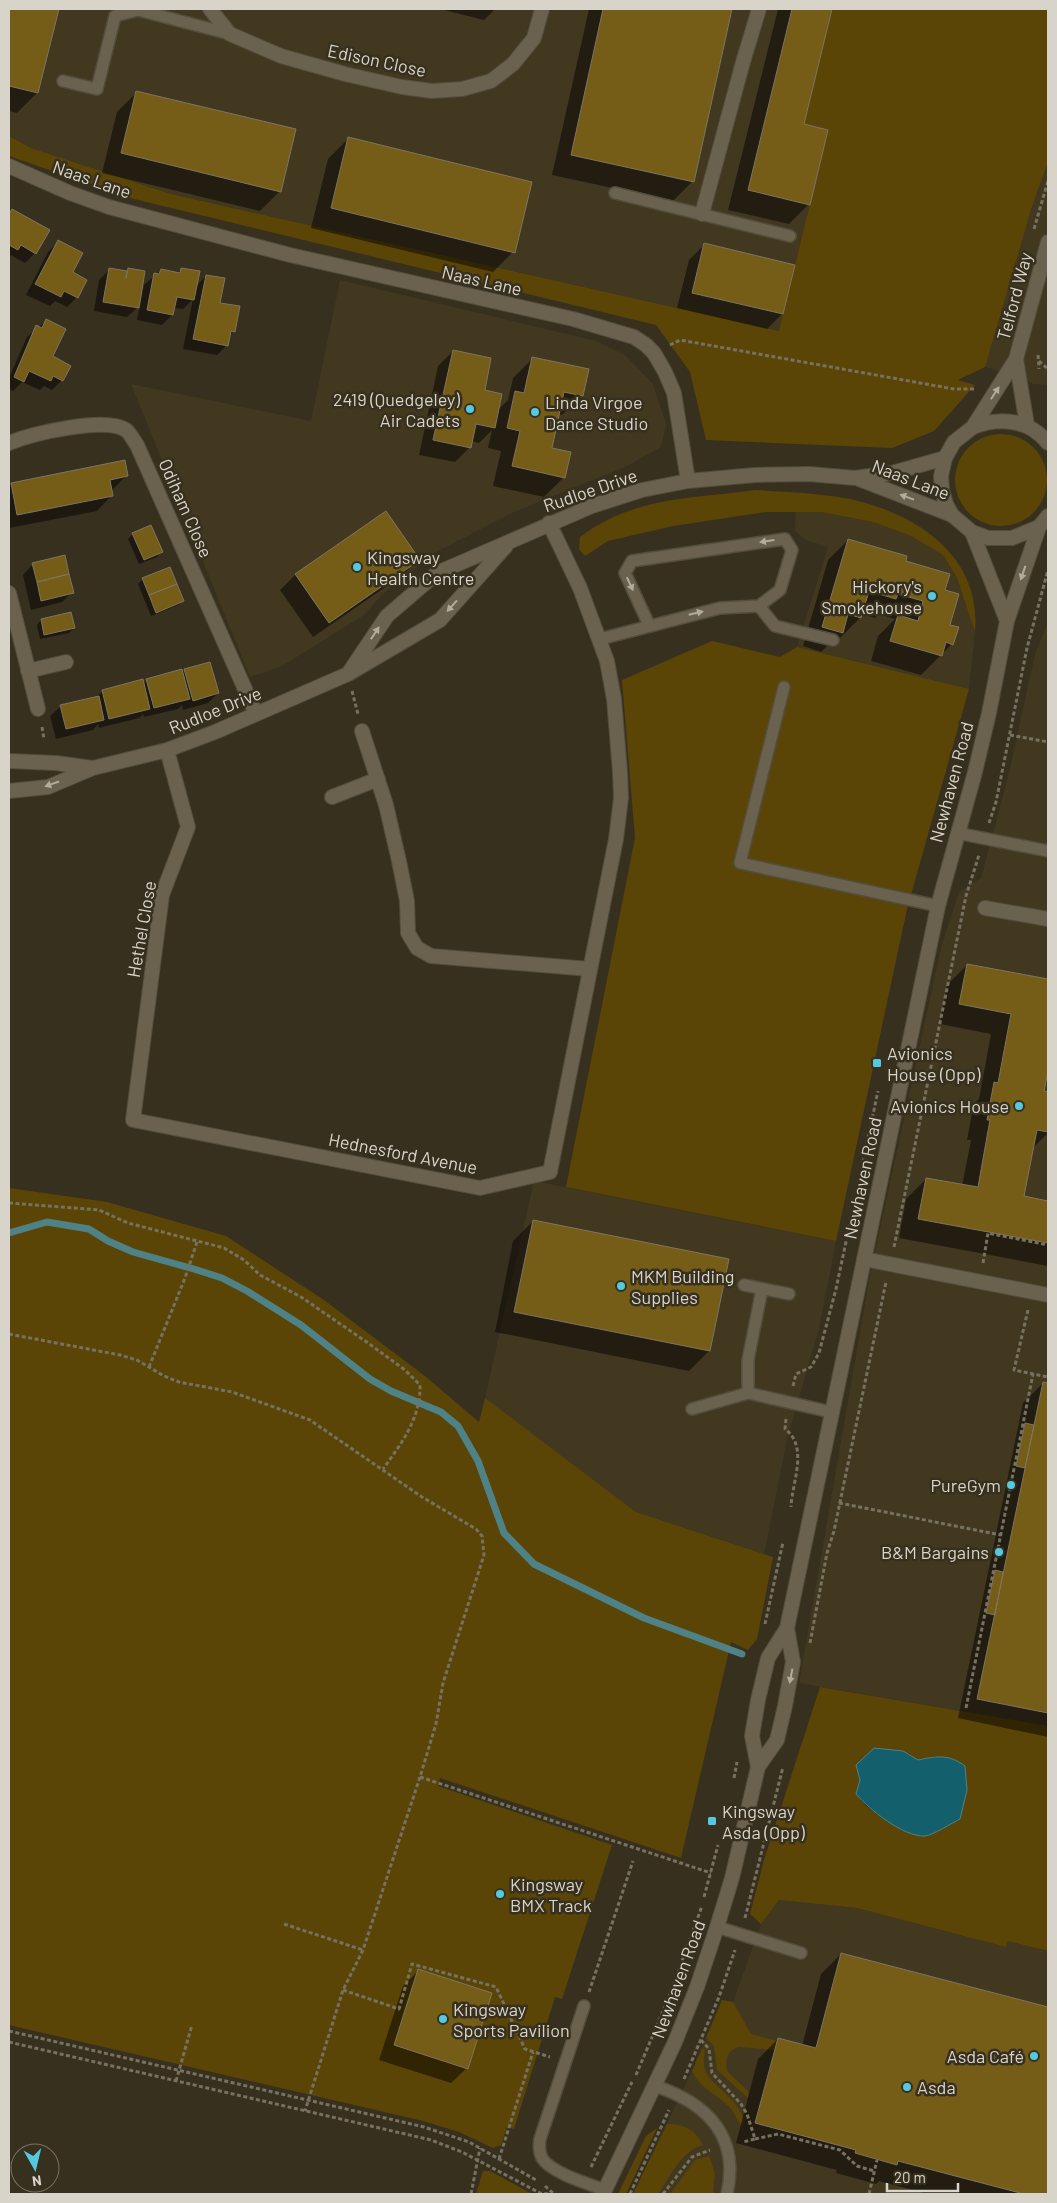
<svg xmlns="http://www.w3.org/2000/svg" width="1057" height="2203" viewBox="0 0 1057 2203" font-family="Barlow,sans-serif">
	<rect width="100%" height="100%" fill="#37301e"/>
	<path fill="#41381f" d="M9,9H1048V385L1034,384L956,356L779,331L171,194L31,148L9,136Z
		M340,280L596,341L625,355L653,384L666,424L661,447L625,467L514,512L434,553L382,595L364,615L282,666L250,677L131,384L311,421Z
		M796,511L821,512L873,522L911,536L943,555L957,578L975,632L969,689L797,647L828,547L806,540L795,531Z
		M1048,622V1726L799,1683L870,1275L941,948L959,892L981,878L1009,773L1035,654Z
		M534,1181L836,1241L819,1329L787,1439L764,1554L636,1512L485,1398Z
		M779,1900L857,1908L1006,1947L1008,1941L1048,1951V2194H633L692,2071L722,2000L733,2002L761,1924Z"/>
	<path fill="#5a4507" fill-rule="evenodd" d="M832,9H1048V162L1032,206L985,367L958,380L975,385L934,431L892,448L706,440L690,372L656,325L130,198L9,156V136L31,148L171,194L779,331L828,131L804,124Z
		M955 480a46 46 0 1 1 92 0a46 46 0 1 1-92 0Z
		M756,490C786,492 821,493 850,499C917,514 982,556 975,632L957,578L943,555L911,536L873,522L821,512H766L673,526L608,541L585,556L579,549L580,537C635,496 691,499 756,490Z
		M712,641L780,657L797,647L969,689L907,909L836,1241L566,1187L635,838L622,680Z
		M9,1188L107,1202L226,1236L324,1300L425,1376L479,1422L485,1398L636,1512L773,1557L757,1639L748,1650L731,1642L681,1858L440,1778L438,1786L612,1845L562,1999L555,1997L514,2129L507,2127L501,2145L493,2148L459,2132L423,2121L9,2025Z
		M820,1687L1048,1726V1951L1008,1941L1006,1947L857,1908L779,1900L761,1924L750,1914L764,1860ZM874,1748L903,1751L918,1760L936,1756L903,1831L866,1806L856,1794Z
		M722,2000L733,2002L751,2034L777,2041L775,2050L739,2047C727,2050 725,2060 727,2071L748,2091V2098L717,2070L714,2046L706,2038Z
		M702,2048L705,2050C699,2076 715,2082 731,2099C736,2104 740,2111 744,2118L742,2126C739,2123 735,2115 732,2110C720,2095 699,2089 692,2071Z
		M667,2124C684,2123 696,2131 703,2145C682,2150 670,2177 658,2194H633Z
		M657,2128L626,2194H618L646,2136Z
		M709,2156L715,2173L713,2194H670L695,2160Z
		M483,2171H490L532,2194H476Z"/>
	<path fill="#135f6b" stroke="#4e8287" d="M874,1748L903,1751L918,1760C937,1756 949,1754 965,1766L967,1790L960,1819C952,1823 933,1835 925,1836C903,1837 869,1809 856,1794L860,1780L856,1765Z"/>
	<path fill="#0007" d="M9,9H58L37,93L17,113L9,111Z
		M440,9H495L484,20Z
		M589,9H731L693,181L673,201L552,175Z
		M778,9H831L802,125L809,204L789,224L728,210Z
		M137,92L280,191L260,211L102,173L117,112Z
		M348,139L513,252L493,272L311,228L328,159Z
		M12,210L35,253L25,263L11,255L9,258V213Z
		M58,242L71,273L77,297L67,307L55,301L50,306L26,295L48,252Z
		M704,245L793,266L782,314L767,329L677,308L689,260Z
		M182,269L196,286L206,276L234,331L229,336L227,345L217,355L183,349L193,299L183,309L174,308L172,315L162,325L137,320L144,285L161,270L178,273Z
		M109,270L126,272L129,270L139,306L127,317L94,311L99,280Z
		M46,321L51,357L62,380L52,390L44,386L40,390L22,382L13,391L9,389V378L27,337Z
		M453,351L498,410L508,400L513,378L533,358L582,395L562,415L558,414L550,449L564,477L544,497L493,486L501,451L488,448L492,430L479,443L471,441L470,447L455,462L419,455L438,366Z
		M126,476L111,491L112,495L97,511L9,528V487L11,484Z
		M385,513L418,560L403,575L313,637L280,590L295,575Z
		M133,534L161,552L157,557L139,564L128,539Z
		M848,540L904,562L944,591L952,644L921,675L871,661L878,636L895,619L879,614L875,618L861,614L860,618L840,638L837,637L821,652L803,646L828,560Z
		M33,564L72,592L62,602L31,610L23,575Z
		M143,579L182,601L178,605L151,616L138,584Z
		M41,620L74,628L69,633L40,639L37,625Z
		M185,670L218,693L208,703L183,710L182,705L178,709L144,717L143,714L139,718L99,728L98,724L93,730L56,739L50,716L61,706L95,698L103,691L143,684L147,680L182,673Z
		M967,965L1048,980V1065L1043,1092L1048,1093V1133L1032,1149L1023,1197L1048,1202V1266L899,1238L906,1199L926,1179L962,1186L971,1140H967L974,1103L979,1099L991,1034L940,1024L947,985Z
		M533,1221L727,1260L709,1351L689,1371L495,1332L513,1241Z
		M1043,1383L1048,1384V1737L958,1718L1023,1403Z
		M841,1954L1048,2008V2187L1046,2194H928L879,2181L876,2184L836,2173L837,2170L736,2143L758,2059L778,2039L802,2046L821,1974Z
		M418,1971L467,2068L451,2083L379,2060L403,1986Z"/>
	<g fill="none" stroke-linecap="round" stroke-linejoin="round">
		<path stroke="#4e8287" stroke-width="7" d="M9,1233L47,1222L89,1229L108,1241L133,1252L194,1269L222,1278L247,1291L301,1325L370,1379L391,1391L441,1412L458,1426L478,1461L504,1533L534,1564L644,1618L742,1654"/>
	</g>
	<path fill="#755d18" stroke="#7d7561" d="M9,9H59L38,93L9,86Z
		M603,9H732L694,182L571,155Z
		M792,9H832L804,124L828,130L810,205L748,190Z
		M136,91L296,129L281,192L121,153Z
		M348,137L532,182L515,253L331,208Z
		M12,209L50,230L36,254L21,245L18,250L9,245V214Z
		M58,240L83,253L73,272L87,280L78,298L64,291L61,297L35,284Z
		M704,243L795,265L783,314L692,293Z
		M109,268L127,271L126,278L128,268L145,271L139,308L103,302Z
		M181,268L200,271L194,300L177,297L173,315L147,310L154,273L159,274L161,269L180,273Z
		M206,275L225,278L220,303L240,306L235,332L231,331L228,346L193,339Z
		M46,319L66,329L53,356L71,366L63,381L53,376L51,381L29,371L24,382L14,377L36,325L42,328Z
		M453,350L491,358L485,390L502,394L495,428L476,424L471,448L433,440Z
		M532,357L589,369L583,396L564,392L552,448L571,452L565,478L512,466L520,431L507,428L515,391L524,393Z
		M125,460L128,476L110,480L113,496L17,515L11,483Z
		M386,511L420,560L329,623L295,574Z
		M151,525L163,552L144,560L132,533Z
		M848,539L907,556L906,561L950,574L945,590L959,594L950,625L959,627L953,645L946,642L942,656L890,641L898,615L918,621L923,601L898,594L896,599L869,591L861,618L848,614L843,633L822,627Z
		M65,555L69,574L37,582L32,563Z
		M170,567L177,584L149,595L142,578Z
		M69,574L74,593L41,601L37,582Z
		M177,584L184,601L156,613L149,595Z
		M71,612L75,628L44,635L41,619Z
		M210,662L219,693L193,701L184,669Z
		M182,669L190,699L154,708L146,679Z
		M143,679L150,709L109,719L102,690Z
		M99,696L104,720L66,729L60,705Z
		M967,964L1048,979V1071L1044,1091L1048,1092V1132L1037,1130L1024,1196L1048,1201V1243L918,1219L926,1178L978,1187L990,1120H987L994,1082L998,1083L1011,1014L959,1004Z
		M533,1220L729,1259L710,1351L514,1312Z
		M1043,1382L1048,1383V1713L977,1699Z
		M1025,1423L1034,1425L1025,1468L1016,1466Z
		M995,1570L1003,1572L995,1615L986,1613Z
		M841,1953L1048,2007V2194H1024L898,2161L897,2165L855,2153L856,2150L755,2123L778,2038L816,2048Z
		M418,1969L492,1993L468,2069L394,2045Z"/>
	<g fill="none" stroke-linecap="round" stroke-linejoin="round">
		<defs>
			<path id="service" d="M63,81L97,89L115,16L138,10L230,34
				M615,193L790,236
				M759,606L775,626L833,640
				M600,639L720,608L759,606L780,590L792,550L785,539L632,561L625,573L649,625
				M784,687L740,863L938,906
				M957,833L1048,851
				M744,1285L789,1294
				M748,1393V1360L762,1289
				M692,1409L748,1393L831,1412
				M717,1927L801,1953
				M584,2006L540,2139C539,2145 539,2152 542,2158C551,2173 589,2184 605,2190
				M655,2086C707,2103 740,2136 727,2194"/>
			<path id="minor" d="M210,9L230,34L281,56L345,74L402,87L432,91L462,89L491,81L513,64L534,38L542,9
				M9,166L70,193L109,207L290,255L573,319L634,337L646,345L654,353L665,372L674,393L688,481
				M702,214L743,62L759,9
				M9,443C31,434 105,416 126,430C130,433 134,441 137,445L256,714
				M859,479L952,515
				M9,593L38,709
				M28,671L66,662
				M348,674L387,616L437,573L592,506L642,490L688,481L755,475L809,474L855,478L892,473L945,458
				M362,731L386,805L399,861L407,901L408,933L417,948L431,956L590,969
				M167,750L188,827L162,895L133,1120L480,1188L550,1172L616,839L621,798L620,772L614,699L607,661L580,588L549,523
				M9,761L56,763L92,768
				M9,791L48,787L93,768L167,750L215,732L348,674L440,620L506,546
				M332,797L378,779
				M985,908L1048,919
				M864,1259L1048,1295"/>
			<path id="tertiary" d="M1048,242L1016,359L973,427L954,442L945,458L941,476L942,490L946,504L952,515L972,532L988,538H1012L1039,527L1048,516
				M1016,359L1027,425
				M973,427C999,417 1029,419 1048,443
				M972,532L1007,621
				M758,1767L777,1740L785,1706L793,1662L787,1628
				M603,2194L675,2042L697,1987L717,1927L732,1878L758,1767L752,1736L758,1700L768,1658L787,1628L938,906L975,772L989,713L1007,621L1039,527"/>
		</defs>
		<use href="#service" stroke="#534d3d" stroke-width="14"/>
		<use href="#minor" stroke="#534d3d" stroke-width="16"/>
		<use href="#tertiary" stroke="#534d3d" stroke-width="16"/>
		<path stroke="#767161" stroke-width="3" stroke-dasharray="4 2.5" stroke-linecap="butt" d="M1034,229L1048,181
			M670,345L680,340L954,389H976
			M1038,355L1039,369
			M1039,361L1048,369
			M352,691L358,714
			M42,727L44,739
			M1010,735L1048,742
			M989,823L996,802L1027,648L1048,570
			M9,1203L99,1210L128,1223L224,1248L244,1260L260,1275L301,1297L368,1343L405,1370L420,1385C421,1418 401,1444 383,1469
			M894,1247L966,896L979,855
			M983,1263L988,1233L1048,1245
			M1028,1310L1014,1370L1048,1377
			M9,1334L120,1355L137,1360L164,1376L179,1382L232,1392L310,1420L422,1497L476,1529L482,1536L484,1555L443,1683L436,1724L420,1777L363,1950L343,1990L305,2111
			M149,1367L185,1278L197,1242
			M793,1386L796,1374L811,1367L819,1353L836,1289L878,1091
			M786,1419L785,1429C809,1447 792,1482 791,1507
			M839,1503L1001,1535
			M765,1624L783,1542
			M810,1643L827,1553L834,1531L886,1282
			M966,1708L1033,1374
			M420,1777L711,1873
			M734,1778L737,1762
			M704,1897L718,1845
			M745,1918L783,1767
			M284,1924L363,1950
			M343,1990L399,2009L412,1964L496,1987L525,2049L550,2057
			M589,1992L633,1861
			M9,2031L424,2127L469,2142L536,2180
			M701,2040L709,2049L712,2073L741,2104L747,2114L755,2139L743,2142
			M9,2042L431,2140L462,2152L540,2193L549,2194
			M636,2075L669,1997L702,1906
			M684,2079L719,1997L735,1950
			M176,2081L192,2025
			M755,2139L778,2134L840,2150L857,2166L874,2171
			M499,2159L533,2052
			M591,2167L632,2082
			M545,2186L554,2194
			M471,2194L480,2148
			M630,2194L669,2110
			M663,2194L692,2157L710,2150
			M869,2194L877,2160"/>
		<use href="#service" stroke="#6a624f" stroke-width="11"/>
		<use href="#minor" stroke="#6a624f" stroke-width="14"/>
		<use href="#tertiary" stroke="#6a624f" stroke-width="14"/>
	</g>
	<defs><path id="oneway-solid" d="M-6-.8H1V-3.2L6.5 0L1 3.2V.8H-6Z" transform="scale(1.25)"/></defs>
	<g fill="#b2ac9e">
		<use href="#oneway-solid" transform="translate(995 393) rotate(-57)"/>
		<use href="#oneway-solid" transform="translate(907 497) rotate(-160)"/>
		<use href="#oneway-solid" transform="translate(767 541) rotate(172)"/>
		<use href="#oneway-solid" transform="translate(1023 573) rotate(109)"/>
		<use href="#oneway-solid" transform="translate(630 584) rotate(65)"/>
		<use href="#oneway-solid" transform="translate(452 606) rotate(132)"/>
		<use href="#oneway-solid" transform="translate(696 613) rotate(-13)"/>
		<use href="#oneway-solid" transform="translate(375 633) rotate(-56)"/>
		<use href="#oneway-solid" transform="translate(52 784) rotate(161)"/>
		<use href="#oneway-solid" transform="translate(791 1676) rotate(101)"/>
	</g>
	<g fill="#55cadf" stroke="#37301e" stroke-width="2">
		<circle cx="470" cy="409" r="5"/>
		<circle cx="535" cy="412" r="5"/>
		<circle cx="357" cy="567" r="5"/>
		<circle cx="932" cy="596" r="5"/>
		<rect x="872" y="1058" width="10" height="10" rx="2.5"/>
		<circle cx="1019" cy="1106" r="5"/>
		<circle cx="621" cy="1286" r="5"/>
		<circle cx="1011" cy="1485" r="5"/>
		<circle cx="999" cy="1552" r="5"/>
		<rect x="707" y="1816" width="10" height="10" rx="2.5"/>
		<circle cx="500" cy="1894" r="5"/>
		<circle cx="443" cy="2019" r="5"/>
		<circle cx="1034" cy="2056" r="5"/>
		<circle cx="907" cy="2087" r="5"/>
	</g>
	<g text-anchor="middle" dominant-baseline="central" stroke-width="5" stroke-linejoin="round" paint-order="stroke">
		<g font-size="18" fill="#d8d4c9" stroke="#37301e">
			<text transform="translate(377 60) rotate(12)">Edison Close</text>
			<text transform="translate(92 179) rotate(19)">Naas Lane</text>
			<text transform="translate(482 280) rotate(13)">Naas Lane</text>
			<text transform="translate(1014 296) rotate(-75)">Telford Way</text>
			<text transform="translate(911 479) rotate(21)">Naas Lane</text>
			<text transform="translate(590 490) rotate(-19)">Rudloe Drive</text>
			<text transform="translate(186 508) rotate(66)">Odiham Close</text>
			<text transform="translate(215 710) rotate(-22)">Rudloe Drive</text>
			<text transform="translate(951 782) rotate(-75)">Newhaven Road</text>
			<text transform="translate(141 929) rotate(-80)">Hethel Close</text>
			<text transform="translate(403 1153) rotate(11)">Hednesford Avenue</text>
			<text transform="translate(862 1178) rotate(-78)">Newhaven Road</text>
			<text transform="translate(678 1979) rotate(-70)">Newhaven Road</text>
		</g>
		<g font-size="18" fill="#d8d4c9" stroke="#37301e" text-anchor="start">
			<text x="460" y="399" text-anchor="end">2419 (Quedgeley)<tspan x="460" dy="21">Air Cadets</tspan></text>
			<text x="545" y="402">Linda Virgoe<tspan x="545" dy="21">Dance Studio</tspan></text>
			<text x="367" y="557">Kingsway<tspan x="367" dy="21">Health Centre</tspan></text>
			<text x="922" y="586" text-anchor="end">Hickory's<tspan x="922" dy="21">Smokehouse</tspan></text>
			<text x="887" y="1053">Avionics<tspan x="887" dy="21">House (Opp)</tspan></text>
			<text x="1009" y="1106" text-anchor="end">Avionics House</text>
			<text x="631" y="1276">MKM Building<tspan x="631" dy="21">Supplies</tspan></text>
			<text x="1001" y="1485" text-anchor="end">PureGym</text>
			<text x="989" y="1552" text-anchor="end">B&amp;M Bargains</text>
			<text x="722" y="1811">Kingsway<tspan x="722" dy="21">Asda (Opp)</tspan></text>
			<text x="510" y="1884">Kingsway<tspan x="510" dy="21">BMX Track</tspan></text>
			<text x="453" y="2009">Kingsway<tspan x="453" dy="21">Sports Pavilion</tspan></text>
			<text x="1024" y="2056" text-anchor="end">Asda Café</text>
			<text x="917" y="2087">Asda</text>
		</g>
	</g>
	<rect width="1057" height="2203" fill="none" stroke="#d8d4c9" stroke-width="20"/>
	<g transform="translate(35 2168) rotate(172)"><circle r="24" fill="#37301e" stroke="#777262"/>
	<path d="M0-4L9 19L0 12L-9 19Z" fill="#55cadf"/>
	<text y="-8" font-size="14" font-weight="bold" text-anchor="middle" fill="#d8d4c9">N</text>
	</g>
	<path d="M887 2183v8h71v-8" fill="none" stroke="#d8d4c9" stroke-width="2.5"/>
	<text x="894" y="2183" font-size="15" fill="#d8d4c9" stroke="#37301e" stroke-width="4" paint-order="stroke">20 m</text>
</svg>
